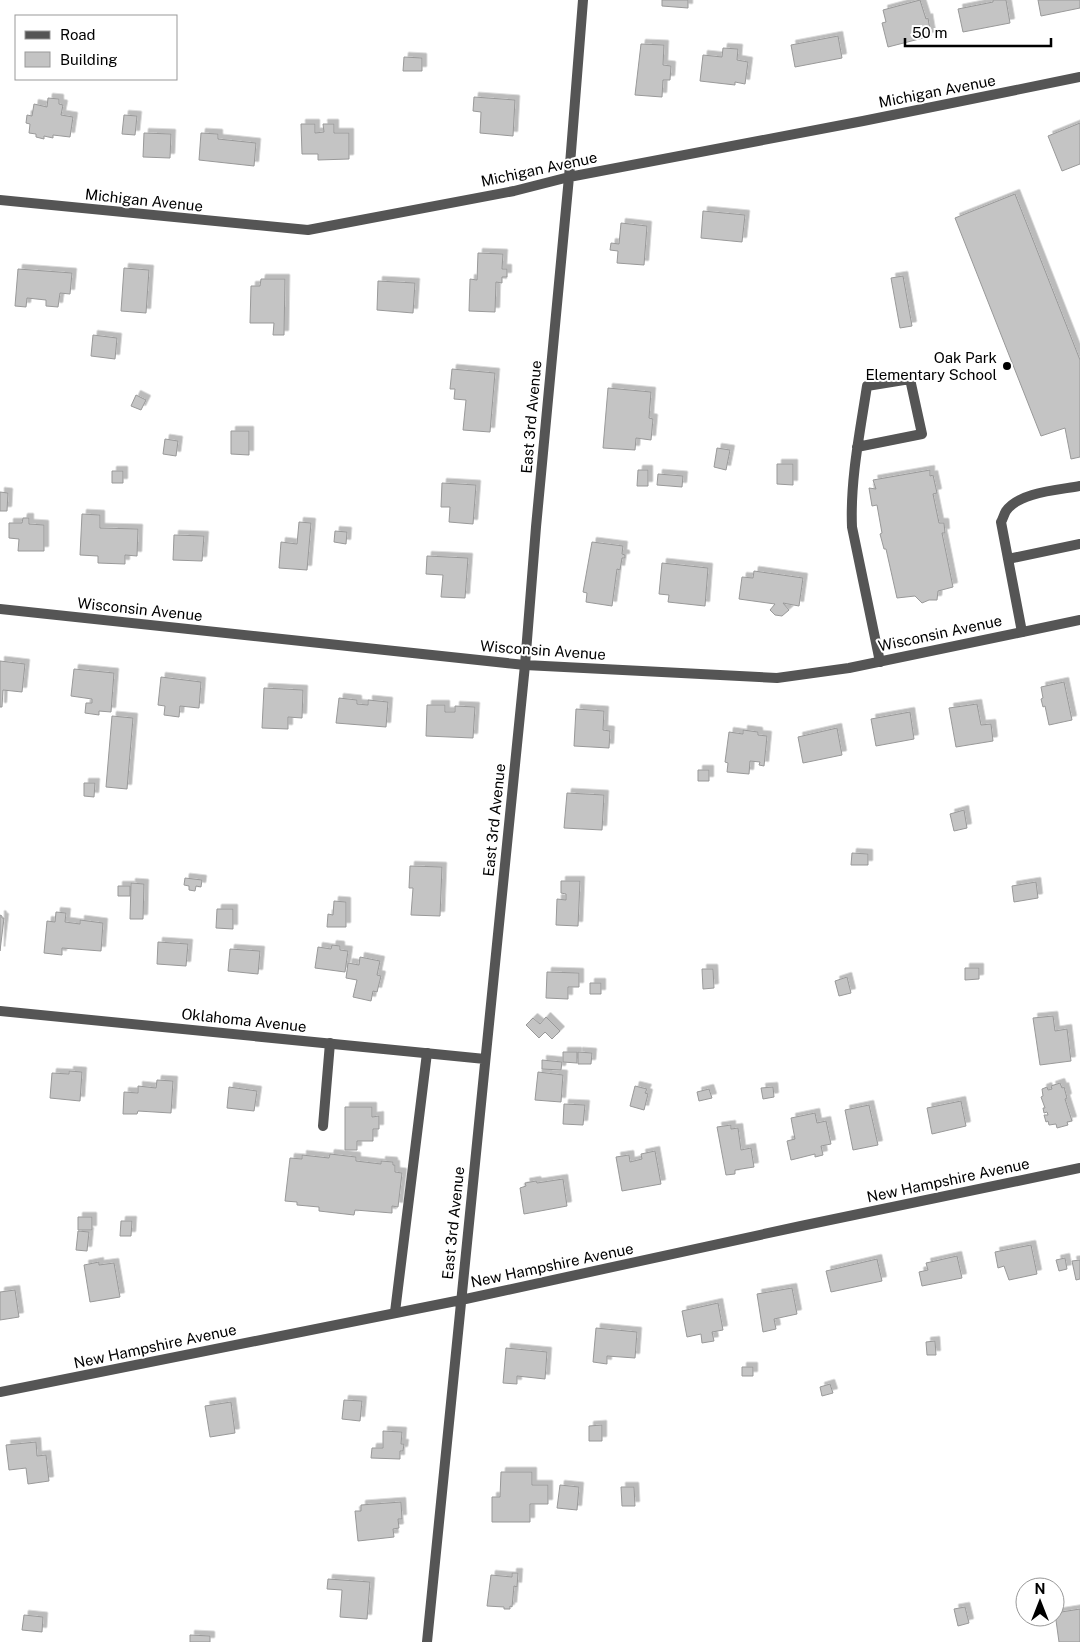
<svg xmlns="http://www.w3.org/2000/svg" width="1080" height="1642" viewBox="0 0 1080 1642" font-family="'Public Sans',sans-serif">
	<defs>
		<filter id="shadow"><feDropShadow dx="4.5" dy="-4.5" stdDeviation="0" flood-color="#0004"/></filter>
	</defs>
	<rect width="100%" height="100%" fill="#fff"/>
	<path fill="#c4c4c4" stroke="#999" filter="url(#shadow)" d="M662,0H688V8L662,6Z
		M920,0L926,19L928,18L931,36L888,47L882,23L886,22L883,10Z
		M993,0H1006L1010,23L963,32L958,9L993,2Z
		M1038,0H1080V8L1041,16Z
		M838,36L842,58L795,67L791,45Z
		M641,44L664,45L663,65L671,66L670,80H663L662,97L635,95Z
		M723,48L738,49L737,60L748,62L745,84L735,82V85L700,81L703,55L722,57Z
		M404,57L422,58V71H403Z
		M474,97L515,100L513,136L480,133L481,112L473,111Z
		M48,98L59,99V104L63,105L61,115L73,117L70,137L53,135V138L44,136V139L36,137V134L29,133L30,124L26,123L27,115L32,116L34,104L47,107Z
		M124,115L137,116L135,135L122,134Z
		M1080,123V164L1062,171L1048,136Z
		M301,124H315V133L324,132L323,124H334V133H349V159L318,160V154H302Z
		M144,133L171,134L170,158L143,157Z
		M201,133L218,134V139L256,143L254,166L199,160Z
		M1015,194L1080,360V457L1071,459L1065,428L1041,436L955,218Z
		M703,211L745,215L742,242L701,238Z
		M621,223L647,226L644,265L617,263L618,251L610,250L611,243L619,244Z
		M478,253L503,254L502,269H507V277H502V283L496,282L495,312L469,311L470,279L477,280Z
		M124,268L149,270L146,313L121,311Z
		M18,269L72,273L70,294L60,293L58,307L46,306V300L27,298L26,307L15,306Z
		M903,276L912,326L900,328L891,278Z
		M261,279H285L284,335H273L274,323H250L251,286H260Z
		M378,281L415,283L413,313L377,310Z
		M93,335L117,338L115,359L91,356Z
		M452,369L495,373L490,432L463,430L466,400L454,399L455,389H450Z
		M608,388L651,392L649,418L653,419L651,440L636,438L635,450L603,448Z
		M136,395L146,400L141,410L131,406Z
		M231,431H249V455L231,454Z
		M165,439L178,441L176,456L163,454Z
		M717,448L730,450L726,470L714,467Z
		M777,464H793V485L777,484Z
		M638,470H648V486H637Z
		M930,470V476L933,475L937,493L933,494L939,523H944L945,533H942L953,587L938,591L937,600H929L922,603L915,596L897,598L886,549H884L880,534L882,533L877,505L872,506L869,488L876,489L873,480Z
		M112,471H123V483H112Z
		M658,474L683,476L682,487L657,485Z
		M442,483L476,485L473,524L449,522L450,507H441Z
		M0,492L8,493L7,511H0Z
		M82,514L100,515V528L138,529L137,556L125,555V564L98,563V556L80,555Z
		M23,518H29V524L44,525V551H18L19,539L9,538V523H22Z
		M299,522L311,523L307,570L279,568L281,542L297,544Z
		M335,531L347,532L346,544L334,542Z
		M174,535L204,536L202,561L173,560Z
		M592,542L623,546L622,554L625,555V558H622L620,570L617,569L612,606L586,602L587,593L583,592Z
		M427,556L468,558L465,598L441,597L443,575L426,574Z
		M662,563L708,568L705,606L668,602L669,595L659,594Z
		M754,571L803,578L799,606L783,603L789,610L782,616L775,615L770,610L775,604L739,599L742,577L753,578Z
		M0,661L25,664L22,692L3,690L2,707H0Z
		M74,669L114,673L111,712L99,711V715L85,713L86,703H92V699L71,696Z
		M161,677L201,682L199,708L180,706L179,717L164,715L165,706L158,705Z
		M1064,682L1072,720L1049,725L1045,706L1043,707L1041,699L1043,698L1041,687Z
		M264,688L303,690L302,718L288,717V729L262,728Z
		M339,698L357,700V704L368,705V700L388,702L386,727L336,723Z
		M977,704L981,725L991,724L993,741L956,747L949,708Z
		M427,705H445V712H455V706L475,707L473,738L426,736Z
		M576,709L604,711L603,730L610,731L609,748L574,746Z
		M910,712L914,739L876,746L871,719Z
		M112,716L133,718L127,789L106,787Z
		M837,728L842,755L803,763L798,737Z
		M743,730L758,732V735L767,736L764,766L759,765L760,762L750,761L749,774L727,772L728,763L725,762L729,732L743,734Z
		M698,770H709V781H698Z
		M84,783H95L94,797L84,796Z
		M567,793L604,795L602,830L564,828Z
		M964,810L967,828L954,831L950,814Z
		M852,853L868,854V865H851Z
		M410,866L442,867L440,916L411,915L413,888H409Z
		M185,878L202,880L201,887L196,886L195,891L189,890V886L184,885Z
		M561,881H580L578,926L556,925L557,899L566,900V894L561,893Z
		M1036,882L1038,898L1014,902L1012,886Z
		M131,883L144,884L143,919H130Z
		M118,886H130V896H118Z
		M334,901L346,902V927H327L328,914L333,915Z
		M217,909H233V929L216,928Z
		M56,912L66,913L65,922L80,924V920L103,923L101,951L62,948V955L44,953L47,921L55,922Z
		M0,915L2,916V918H4L0,951Z
		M158,942L188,944L186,966L157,964Z
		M332,945L340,946V950L348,951L345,972L315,968L318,947L331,949Z
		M230,949L260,951L258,974L228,971Z
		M360,957L380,961L377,975L381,976L377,992L373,991L371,1001L353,997L357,980L346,978L348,963L359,965Z
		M965,968H979V979L965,980Z
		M702,969H713L714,988L703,989Z
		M547,972L579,973V987H568V999L546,998Z
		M847,977L851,993L839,996L835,981Z
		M590,983H601V994H590Z
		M1053,1016L1055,1031L1067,1029L1071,1061L1040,1065L1033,1018Z
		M546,1017L560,1031L552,1039L545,1032L539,1038L526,1025L533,1018L540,1024Z
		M563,1052H577V1063L563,1062Z
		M578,1052L592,1053L591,1064H578Z
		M542,1060L562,1062L561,1070L542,1069Z
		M69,1071L82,1072L80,1101L50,1098L52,1073L69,1074Z
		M538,1072L563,1075L561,1102L535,1100Z
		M157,1080L173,1081L171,1113L138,1111L137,1114H123L124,1092L138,1093V1086L156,1088Z
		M1060,1083L1062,1088L1064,1087L1067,1098L1065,1099L1072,1121L1067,1122L1068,1125L1057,1128L1056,1124L1049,1125L1048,1121L1046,1122L1044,1115H1048L1047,1112L1044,1113L1043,1108H1045L1041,1097L1043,1096L1042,1089L1047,1087L1048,1090L1052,1089L1051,1086Z
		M635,1086L647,1089L645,1093L648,1094L644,1110L630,1106Z
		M229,1087L257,1091L254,1111L227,1108Z
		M773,1087L774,1097L763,1099L761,1088Z
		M709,1089L712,1098L699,1101L697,1092Z
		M961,1101L966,1126L932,1134L927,1108Z
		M564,1104L585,1105L583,1125L563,1124Z
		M869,1105L878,1145L853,1150L845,1110Z
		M345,1107H372V1117L379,1116V1129H373V1141H357V1150H345Z
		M815,1113L817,1123L826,1121L831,1144L821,1146L823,1155L815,1157V1154L791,1160L787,1141L795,1139L791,1118Z
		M731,1125V1129L738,1128L741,1150L751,1148L754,1167L735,1170V1174L726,1175L717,1127Z
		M655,1151L661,1184L622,1191L616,1157L629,1155L630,1162L642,1159L641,1154Z
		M330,1154L356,1157V1161L381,1164V1161L393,1162V1165H395V1172L402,1173L398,1207L392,1206V1213L355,1210L354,1215L319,1211V1207L297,1205V1202L285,1201L290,1158L302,1159V1155L329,1158Z
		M563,1179L567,1206L524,1214L520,1188L526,1186L525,1183L536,1181L537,1183Z
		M78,1217H92V1230H78Z
		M121,1221H132L131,1236H120Z
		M78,1231L89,1232L87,1251L76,1250Z
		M1031,1245L1037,1274L1009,1280L1004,1266L998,1268L995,1252Z
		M957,1256L962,1278L922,1286L919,1272L928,1270L926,1263Z
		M1065,1258L1067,1269L1059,1271L1056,1260Z
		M877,1259L882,1281L831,1292L826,1271Z
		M1080,1260V1279L1076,1280L1072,1261Z
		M99,1262V1265L114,1263L120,1297L90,1302L84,1265Z
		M792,1288L797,1314L774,1319L776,1329L763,1332L757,1294Z
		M15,1290L19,1317L0,1320V1292Z
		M718,1303L723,1330L712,1332L714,1341L702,1343L701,1334L687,1337L682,1311Z
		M596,1328L637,1332L635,1358L607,1356V1364L593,1362Z
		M935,1341L936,1355H927L926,1342Z
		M506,1348L547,1352L545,1379L517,1376V1384L503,1383Z
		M742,1367H753V1376H742Z
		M830,1384L833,1393L822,1396L820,1387Z
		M344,1400L362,1401L360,1421L342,1419Z
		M231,1402L235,1433L210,1437L205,1406Z
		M602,1425V1441H589V1426Z
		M383,1431L402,1432L401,1444H404L403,1451H400V1459L371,1458L372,1448H383Z
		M36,1442L37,1456L46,1455L49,1481L28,1484L26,1468L9,1470L6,1445Z
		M501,1472H532V1485H548V1504H530V1522H492V1497H500Z
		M560,1485L579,1487L577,1510L557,1508Z
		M621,1487H634L635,1506H622Z
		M401,1502L402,1519H398L399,1528L393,1529L394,1537L358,1541L355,1511H361V1505Z
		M512,1573H518L517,1587L514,1586L512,1607L510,1606V1609H504V1607L487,1606L491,1575L512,1577Z
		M328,1579L370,1582L367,1619L340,1617L342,1590L327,1589Z
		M965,1607L969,1623L958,1626L954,1609Z
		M1080,1609V1642H1059L1055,1613Z
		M24,1615L43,1617L42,1632L22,1630Z
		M190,1635L210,1636V1642H190Z"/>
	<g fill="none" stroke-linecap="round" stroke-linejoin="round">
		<path stroke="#555" stroke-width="10" d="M857,447L922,434L910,379L867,386C860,432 850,480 852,527L880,662
			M1008,559L1080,544
			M1022,632L1001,522C1003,519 1004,514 1006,511C1019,492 1059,490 1080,486
			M323,1126L330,1043
			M395,1312L427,1053"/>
		<path stroke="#555" stroke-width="10" d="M0,200L308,230L514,191L569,177L863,121L1080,77
			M0,609L525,665L777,678L849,668L1080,620
			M0,1011L485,1059
			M0,1392L461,1300L801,1226L1080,1168
			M427,1642L525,665L536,527L569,177L583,0"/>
	</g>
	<circle fill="#000" stroke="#fff" stroke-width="2" cx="1007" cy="366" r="5"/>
	<g text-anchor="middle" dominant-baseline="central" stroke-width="4" stroke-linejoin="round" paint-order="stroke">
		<g font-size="15" fill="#000" stroke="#fff">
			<text transform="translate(937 91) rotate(-11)">Michigan Avenue</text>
			<text transform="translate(539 169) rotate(-12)">Michigan Avenue</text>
			<text transform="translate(144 200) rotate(6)">Michigan Avenue</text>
			<text transform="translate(531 417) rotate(-85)">East 3rd Avenue</text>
			<text transform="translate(140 609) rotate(6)">Wisconsin Avenue</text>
			<text transform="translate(940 633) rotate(-12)">Wisconsin Avenue</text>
			<text transform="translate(543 650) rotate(4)">Wisconsin Avenue</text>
			<text transform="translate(494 820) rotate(-84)">East 3rd Avenue</text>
			<text transform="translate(244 1020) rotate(6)">Oklahoma Avenue</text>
			<text transform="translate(948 1180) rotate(-12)">New Hampshire Avenue</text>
			<text transform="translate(453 1223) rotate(-84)">East 3rd Avenue</text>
			<text transform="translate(552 1265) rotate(-12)">New Hampshire Avenue</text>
			<text transform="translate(155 1346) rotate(-12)">New Hampshire Avenue</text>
		</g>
		<g font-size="15" fill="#000" stroke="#fff" text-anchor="end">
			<text x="997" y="357">Oak Park<tspan x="997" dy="17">Elementary School</tspan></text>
		</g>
	</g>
	<rect x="15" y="15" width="162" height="65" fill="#ffffff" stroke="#999999"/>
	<rect x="25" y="31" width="25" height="8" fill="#555555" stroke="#999999"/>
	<text x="60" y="40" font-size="15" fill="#000000">Road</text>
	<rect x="25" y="52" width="25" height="15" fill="#c4c4c4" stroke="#999999"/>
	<text x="60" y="65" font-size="15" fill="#000000">Building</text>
	<g transform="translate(1040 1602)"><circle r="24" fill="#ffffff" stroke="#999999"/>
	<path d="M0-4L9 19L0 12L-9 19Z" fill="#000000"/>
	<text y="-8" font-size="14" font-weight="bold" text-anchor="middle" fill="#000000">N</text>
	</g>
	<path d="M905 38v8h146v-8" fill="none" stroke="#000000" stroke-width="2.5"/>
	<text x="912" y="38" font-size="15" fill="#000000" stroke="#ffffff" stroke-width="4" paint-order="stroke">50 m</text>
</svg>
